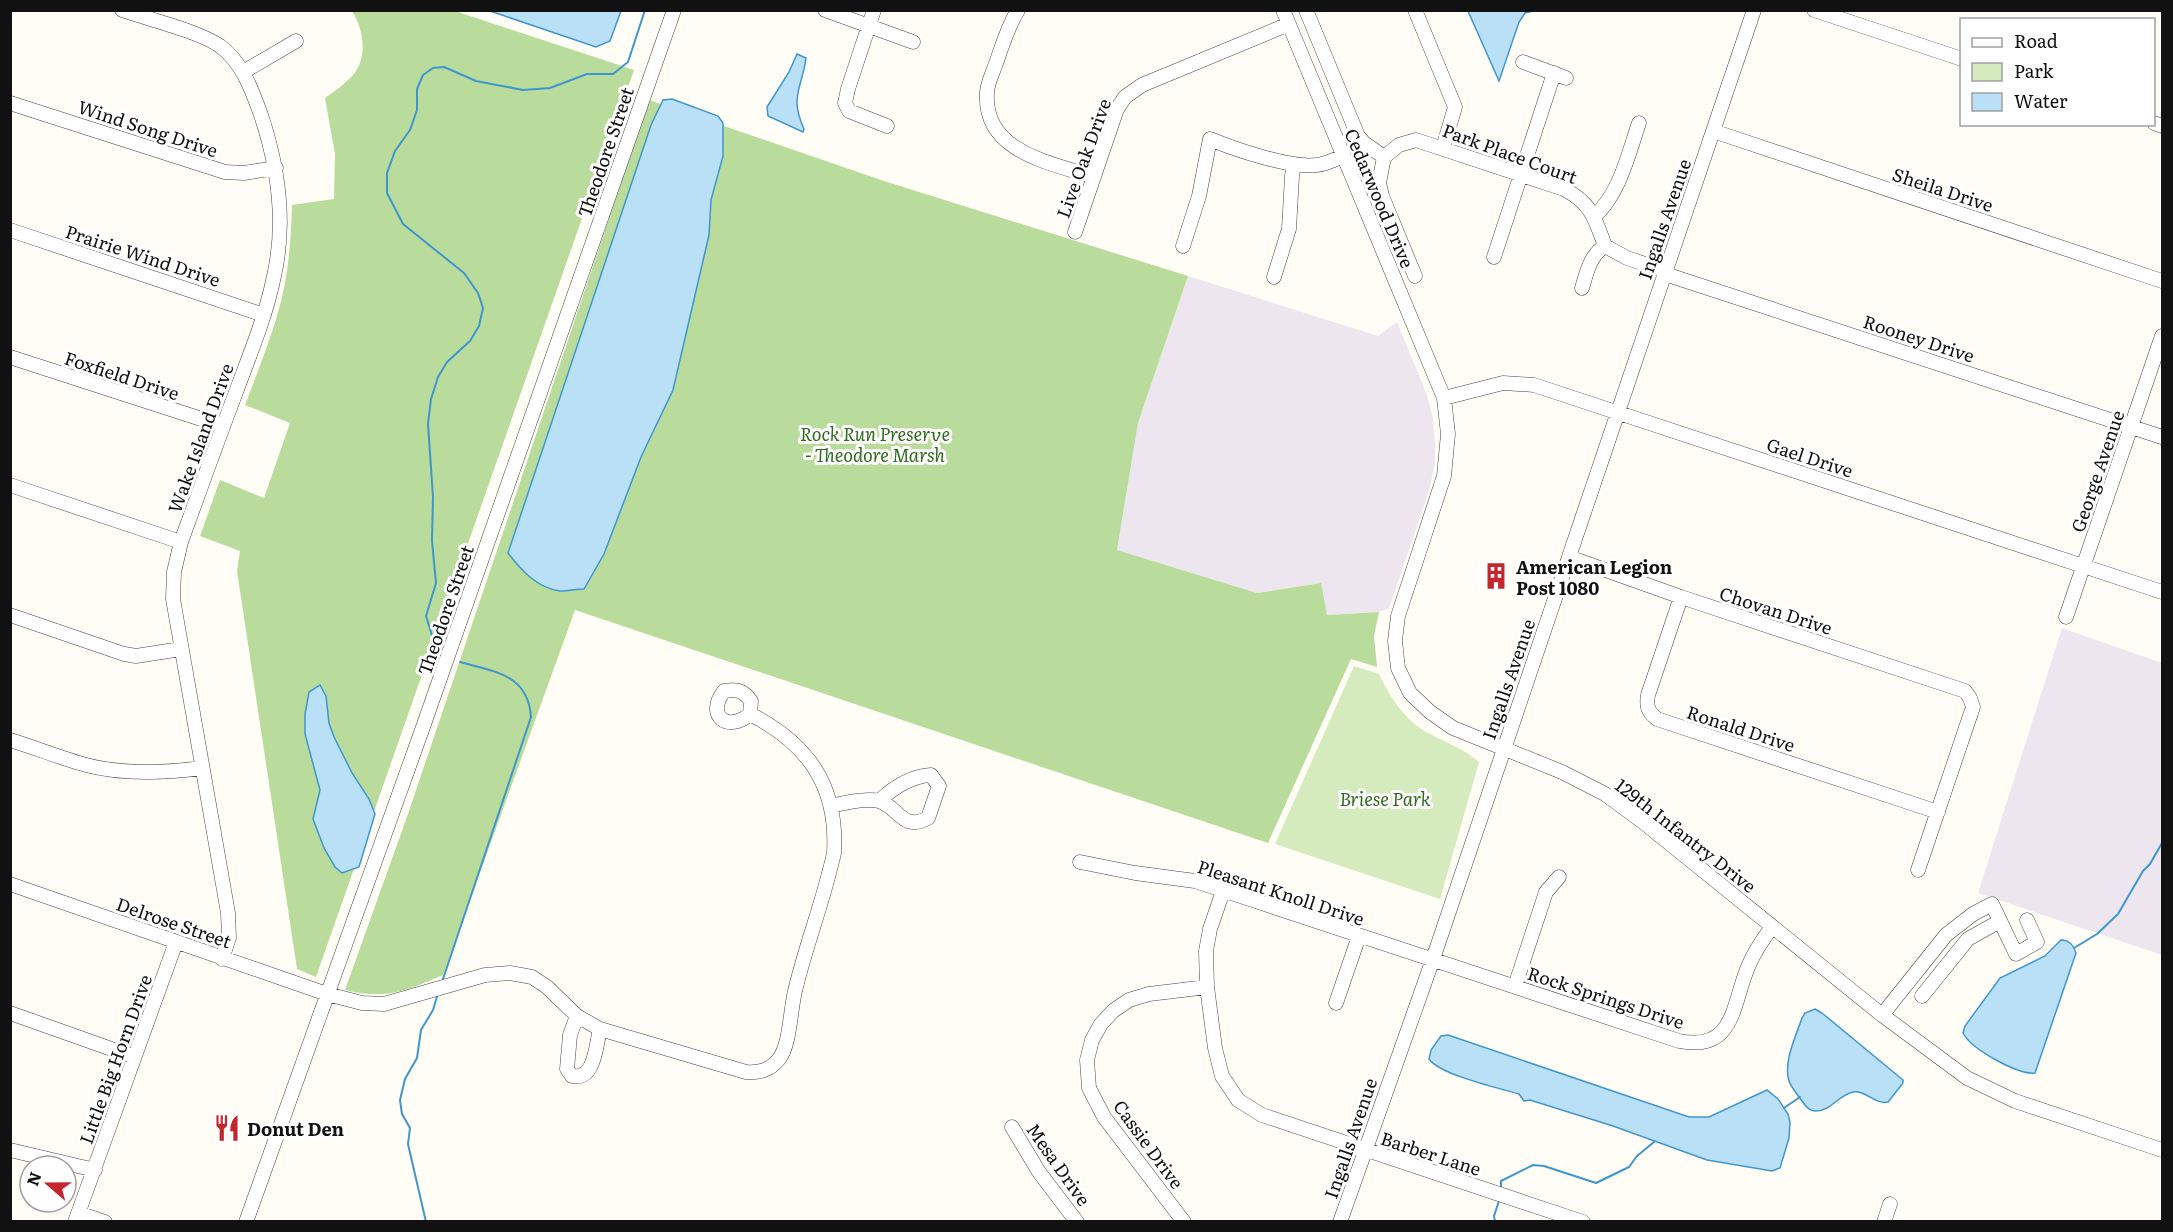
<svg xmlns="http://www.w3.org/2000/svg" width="2173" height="1232" viewBox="0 0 2173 1232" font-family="Literata,serif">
	<rect width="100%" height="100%" fill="#fffdf5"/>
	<path fill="#eee6ef" d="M1188,276L1378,336L1397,322L1427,395L1433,419L1435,444V464L1429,491L1389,608L1379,612L1327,615L1320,583L1257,593L1117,550L1138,423Z
		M2062,628L2162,663V955L1978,893Z"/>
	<path fill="#d5ebbd" d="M1354,666L1379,674C1390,697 1403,718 1426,732C1444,742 1463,748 1479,762L1440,899L1275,844Z"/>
	<path fill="#b9dc9c" d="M352,11H455L634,70L316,977L297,969L237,571L240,551L200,536L220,480L264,498L290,423L245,405C256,376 268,346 277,316C288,280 291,243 292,205L334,199L335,154L325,98C333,92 341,87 348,80C369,62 365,32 352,11Z
		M649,100L884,181L1188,276L1138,423L1117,550L1257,593L1321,583L1327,615L1379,612L1374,636L1377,667L1351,659L1268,843L575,610L443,975C405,991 387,1000 345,990L408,814Z"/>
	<path fill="#b9e0f7" stroke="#3f96cf" stroke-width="1.5" d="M490,11H621L610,41L596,47Z
		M1468,11H1533L1525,13L1519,22L1499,81Z
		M797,54L806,58C802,89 789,96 804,129L803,132L768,116L767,107L789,72Z
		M672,99L718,116L723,123V156L711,200L709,235L673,390L641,457L604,554L584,589C576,589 568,591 560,591C537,588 521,570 508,553L651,125L663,100Z
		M320,685L326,696L329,723L334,737L352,773L369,799L375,814L359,867L342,873L335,867L324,848L313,819L320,790L305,734V714L309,692Z
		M2061,940C2069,940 2074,946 2076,953L2035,1073C2018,1075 1971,1049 1963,1033L1965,1026L2000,978L2045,956Z
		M1815,1009L1822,1013L1903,1080V1083L1888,1102C1875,1105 1866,1090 1853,1092C1840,1094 1831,1111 1816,1111C1807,1111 1804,1103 1799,1097C1796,1092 1791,1087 1789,1081C1783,1062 1796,1036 1802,1018L1805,1013Z
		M1448,1035L1689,1117H1709L1767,1090L1778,1099L1788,1114L1790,1122L1789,1138L1780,1168L1772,1171L1707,1160L1613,1126L1530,1100L1524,1101L1519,1094C1499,1088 1440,1075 1429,1059L1431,1050L1441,1036Z"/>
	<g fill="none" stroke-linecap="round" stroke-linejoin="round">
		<path stroke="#3f96cf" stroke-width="2" d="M435,645L426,616L436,583L432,541L433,497L428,424L431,399L438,377L447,362L470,341L479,326L483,308L478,293L464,273L403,224L387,193V173L395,151L410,130L417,110V89L423,75L433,68L444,67L476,81L523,90L550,88L587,74H613L628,62L645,10
			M2074,948L2097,934L2118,914L2143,871L2150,864L2162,843
			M442,982L531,717C528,674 495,672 460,662
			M1784,1108L1800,1097
			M1501,1187V1181L1533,1165L1544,1166L1596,1183L1629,1167L1637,1156L1654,1142
			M426,1222L408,1144L410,1128L402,1114L400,1100L405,1079L417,1058L421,1030L433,1010L438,993
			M1495,1222L1494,1216L1499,1201"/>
		<defs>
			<path id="minor" d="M122,10C148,19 198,31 220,46C242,62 252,90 261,115C278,166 286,223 274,276C266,316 250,354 236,392C217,442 199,492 181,542L174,572L173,599L228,913L229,938L222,959
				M825,10L913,42
				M874,10L848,89L845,103L849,111L887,126
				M1018,10C1007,28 1002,47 995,66C992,75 987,84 987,93C983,152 1051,163 1094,177
				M1283,10L1444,398L1448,434L1444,476L1398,616L1395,641L1398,668L1410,693L1430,712L1453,728L1562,772L1605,794L1643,822L1882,1015L1967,1078L2015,1101L2162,1150
				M1306,10L1358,136L1364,143L1384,157
				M1415,10L1455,107L1443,148
				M1814,10L1962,59
				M1523,62L1566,78
				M243,72L296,41
				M10,103L225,172L244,173L276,168
				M2154,123L2162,126
				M1713,131L2162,281
				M1384,157L1399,145L1416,140L1564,189C1591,203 1595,218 1605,246L1627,258L1666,271
				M1384,157L1379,183L1382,196L1415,276
				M1594,217C1620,193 1628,155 1639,123
				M10,230L264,315
				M1075,232L1117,109L1125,97L1142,85L1289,24
				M1183,246L1199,196L1210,139C1234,149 1292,169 1317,165C1326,164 1335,159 1344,156
				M1494,257L1554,73
				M1665,274L2162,437
				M1274,277L1289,229L1292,176L1294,164
				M1582,288C1587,272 1590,255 1605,246
				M10,357L223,426
				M1444,398L1503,383L1534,385L2162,592
				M10,485L181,542
				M1569,557L1681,597L1965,691L1970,698L1973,707L1918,870
				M1681,597L1648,695C1646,706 1648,712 1657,719L1938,812
				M10,615L124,654L136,656L181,649
				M2066,617L2162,336
				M10,740C36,748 61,758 86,765C124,775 164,773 202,768
				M831,806C843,803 867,798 879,801C899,807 902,832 928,818L939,786L931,775C910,776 893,788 879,801
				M1080,862L1135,873L1195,881L1679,1041C1735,1052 1732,1005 1748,967C1754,952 1763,939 1772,927
				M10,884L327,994L362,1003L384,1004L485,975L510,973L532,977L547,987L577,1016L600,1029L746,1072C760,1073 770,1070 779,1059C791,1043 790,1007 796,987C807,942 824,899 834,853C838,787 809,744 750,714L751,701C743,690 737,689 724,691C705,716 728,733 750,714
				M1223,891L1210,929L1206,951L1207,987L1215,1048L1222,1076L1238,1100L1262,1115L1583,1222
				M1515,986L1546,892L1559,877
				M1922,996L1968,939L2000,921
				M1336,1003L1359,936
				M10,1013L134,1057
				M1882,1015L1946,935L1973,914L1992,904L2016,954L2037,942L2027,920
				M577,1016L570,1035L567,1069L572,1076C595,1081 596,1045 600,1029
				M1012,1127L1039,1172L1077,1222
				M10,1150L95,1170
				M79,1213L105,1222
				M75,1222L176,942
				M246,1222L423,727L674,10
				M1184,1222L1104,1117L1089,1088L1087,1060L1092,1040L1101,1024L1113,1011L1129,1000L1149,994L1207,987
				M1340,1222L1433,959L1754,10
				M1884,1222L1890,1204"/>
		</defs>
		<use href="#minor" stroke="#444" stroke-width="15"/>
		<use href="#minor" stroke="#fff" stroke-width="14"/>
	</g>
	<defs>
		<symbol id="building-bare" viewBox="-9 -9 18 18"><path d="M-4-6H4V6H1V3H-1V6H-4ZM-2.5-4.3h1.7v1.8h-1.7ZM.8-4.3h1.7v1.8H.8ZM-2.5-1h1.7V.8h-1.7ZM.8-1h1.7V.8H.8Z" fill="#c4262e" stroke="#fff" stroke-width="2.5" paint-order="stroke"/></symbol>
		<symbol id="restaurant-bare" viewBox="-9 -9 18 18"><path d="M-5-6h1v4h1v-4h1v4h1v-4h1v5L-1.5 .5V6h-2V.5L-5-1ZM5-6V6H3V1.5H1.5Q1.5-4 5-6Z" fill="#c4262e" stroke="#fff" stroke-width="2.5" paint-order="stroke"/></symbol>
	</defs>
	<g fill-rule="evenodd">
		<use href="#building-bare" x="1477" y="557" width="38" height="38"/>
		<use href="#restaurant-bare" x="208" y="1109" width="38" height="38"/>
	</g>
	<g text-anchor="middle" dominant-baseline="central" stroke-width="6" stroke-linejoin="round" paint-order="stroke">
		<g font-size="18" fill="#111" stroke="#fff">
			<text transform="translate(148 128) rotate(18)">Wind Song Drive</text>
			<text transform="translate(605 152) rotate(-71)">Theodore Street</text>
			<text transform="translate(1510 153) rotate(20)">Park Place Court</text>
			<text transform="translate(1083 158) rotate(-70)">Live Oak Drive</text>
			<text transform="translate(1943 189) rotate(18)">Sheila Drive</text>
			<text transform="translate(1380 198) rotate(67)">Cedarwood Drive</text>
			<text transform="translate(1664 219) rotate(-71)">Ingalls Avenue</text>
			<text transform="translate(143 255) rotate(18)">Prairie Wind Drive</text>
			<text transform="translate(1919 338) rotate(18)">Rooney Drive</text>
			<text transform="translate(122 375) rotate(18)">Foxfield Drive</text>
			<text transform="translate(200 438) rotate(-70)">Wake Island Drive</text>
			<text transform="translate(1810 457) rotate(18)">Gael Drive</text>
			<text transform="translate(2097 471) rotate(-71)">George Avenue</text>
			<text transform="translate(445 610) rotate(-71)">Theodore Street</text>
			<text transform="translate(1776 610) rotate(18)">Chovan Drive</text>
			<text transform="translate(1508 679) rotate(-71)">Ingalls Avenue</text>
			<text transform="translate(1741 728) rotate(18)">Ronald Drive</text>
			<text transform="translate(1686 835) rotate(38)">129th Infantry Drive</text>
			<text transform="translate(1281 892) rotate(18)">Pleasant Knoll Drive</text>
			<text transform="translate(174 922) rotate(19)">Delrose Street</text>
			<text transform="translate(1606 997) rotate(18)">Rock Springs Drive</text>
			<text transform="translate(115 1059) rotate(-70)">Little Big Horn Drive</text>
			<text transform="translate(1350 1138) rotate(-71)">Ingalls Avenue</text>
			<text transform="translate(1149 1144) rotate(54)">Cassie Drive</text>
			<text transform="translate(1431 1153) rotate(18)">Barber Lane</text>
			<text transform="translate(1059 1164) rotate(55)">Mesa Drive</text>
		</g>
		<g font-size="18" font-style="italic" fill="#2f6b1f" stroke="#fff">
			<text x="875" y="433">Rock Run Preserve<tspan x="875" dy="21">- Theodore Marsh</tspan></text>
			<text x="1385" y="798">Briese Park</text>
		</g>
		<g font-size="18" font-weight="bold" fill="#111" stroke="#fff" text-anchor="start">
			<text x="1516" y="566">American Legion<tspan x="1516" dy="21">Post 1080</tspan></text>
			<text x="247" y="1128">Donut Den</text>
		</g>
	</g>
	<rect width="2173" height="1232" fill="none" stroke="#111111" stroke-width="24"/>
	<rect x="1960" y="18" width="195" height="108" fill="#ffffff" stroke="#a0a0a0" stroke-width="1.5"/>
	<rect x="1972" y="38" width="30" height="9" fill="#ffffff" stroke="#a0a0a0" stroke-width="1.5"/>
	<text x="2014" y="48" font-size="18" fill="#111111">Road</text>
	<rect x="1972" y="63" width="30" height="18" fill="#d5ebbd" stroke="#a0a0a0" stroke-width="1.5"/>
	<text x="2014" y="78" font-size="18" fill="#111111">Park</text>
	<rect x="1972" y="93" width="30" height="18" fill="#b9e0f7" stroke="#a0a0a0" stroke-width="1.5"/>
	<text x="2014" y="108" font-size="18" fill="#111111">Water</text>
	<g transform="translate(48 1184) rotate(290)"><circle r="28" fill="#ffffff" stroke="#a0a0a0" stroke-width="1.5"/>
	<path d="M0-4.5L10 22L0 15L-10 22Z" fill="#c4262e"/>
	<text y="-9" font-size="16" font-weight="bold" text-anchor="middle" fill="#111111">N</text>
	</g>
</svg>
